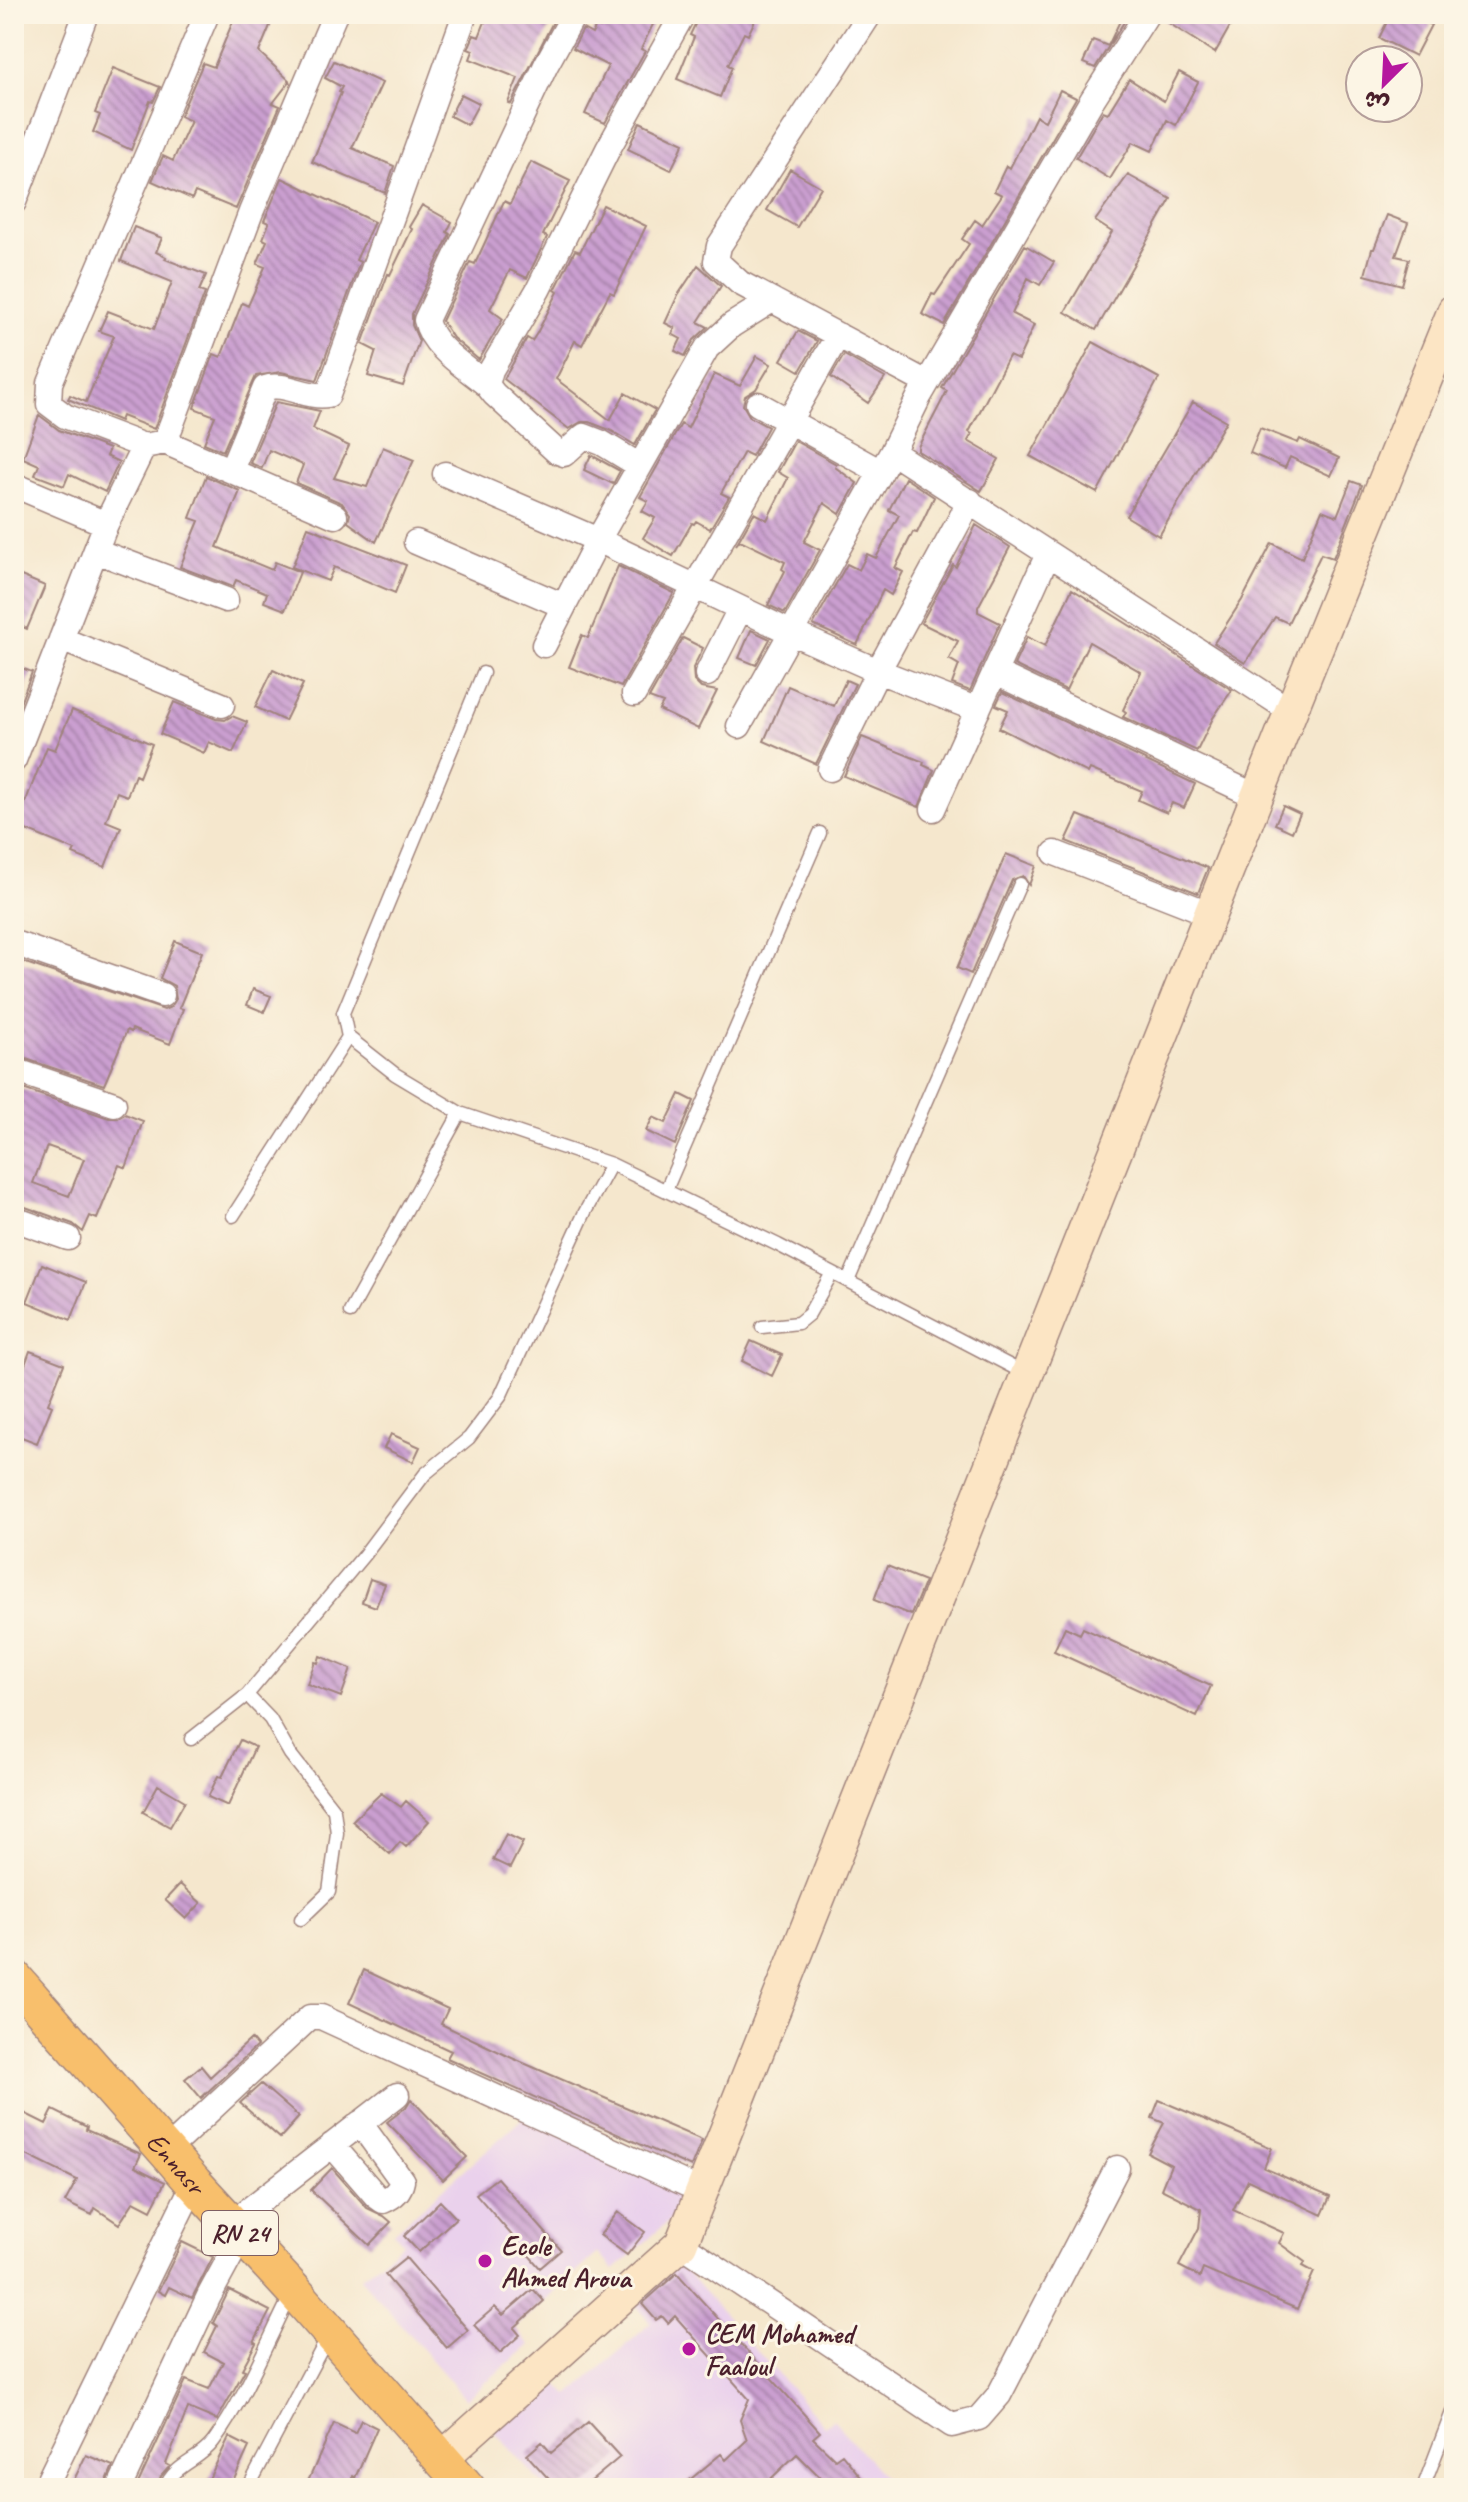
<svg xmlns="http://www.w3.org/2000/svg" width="1468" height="2502" viewBox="0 0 1468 2502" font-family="Caveat,'Playpen Sans Arabic',sans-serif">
	<defs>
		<pattern id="building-back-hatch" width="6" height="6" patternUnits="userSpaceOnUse" patternTransform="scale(2)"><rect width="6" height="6" fill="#ca9fd0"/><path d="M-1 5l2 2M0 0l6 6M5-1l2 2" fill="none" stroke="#a681a9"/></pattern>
	</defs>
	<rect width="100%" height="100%" fill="#fcf5e5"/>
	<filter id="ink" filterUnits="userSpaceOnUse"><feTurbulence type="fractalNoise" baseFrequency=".0125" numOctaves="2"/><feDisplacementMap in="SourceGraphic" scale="16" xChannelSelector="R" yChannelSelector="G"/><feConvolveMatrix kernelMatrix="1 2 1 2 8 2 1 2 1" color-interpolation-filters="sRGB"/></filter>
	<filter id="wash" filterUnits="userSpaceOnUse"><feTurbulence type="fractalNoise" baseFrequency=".006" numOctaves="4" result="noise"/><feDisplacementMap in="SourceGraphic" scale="32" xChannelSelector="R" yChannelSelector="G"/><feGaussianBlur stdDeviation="1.8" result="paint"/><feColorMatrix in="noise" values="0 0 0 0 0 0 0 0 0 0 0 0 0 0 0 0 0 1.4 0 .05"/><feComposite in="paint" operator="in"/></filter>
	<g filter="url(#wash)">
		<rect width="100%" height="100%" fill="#f5e7cd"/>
		<path fill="#ead1ec" d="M523,2118L686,2189L681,2210L614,2270L598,2253L515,2328L530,2345L466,2399L360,2278L403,2243L394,2232Z
			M675,2259L824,2426L833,2420L890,2484L885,2488H546L491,2428L549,2375L569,2396L651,2323L631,2299Z"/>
		<g id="blocks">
			<path fill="url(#building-back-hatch)" fill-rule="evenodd" d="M236,14H275L259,52L290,81L273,103L280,106L236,209L195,192L192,199L152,181L163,156L173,161L191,121L180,116L203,63L214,67Z
				M488,14L556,16L511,104L508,103L518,78L470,59L473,51L468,49L474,35L479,37Z
				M622,14H658L641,49L645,51L605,123L585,114L608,66L573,48L583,29L592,34L596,26L600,28L605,17L618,23Z
				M700,14H758L748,35L744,33L728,65L732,67L720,97L677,79L694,37L690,35Z
				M1107,14H1129L1095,68L1083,63L1093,40L1108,46L1120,21Z
				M1162,14H1237L1215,53L1161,18Z
				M1391,14H1428L1424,22L1431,25L1415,56L1379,38Z
				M334,61L382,83L352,148L394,166L385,193L312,162L341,93L339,92L342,87L325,78Z
				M113,68L160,87L153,102L150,101L131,150L93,132L100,115L95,113Z
				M1179,72L1198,82L1176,125L1167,120L1152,151L1133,142L1110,179L1076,158L1103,111L1108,113L1129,79L1164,101Z
				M1060,90L1076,98L944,325L922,314L932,294L935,295L969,244L962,239L975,220L982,225L1002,195L994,191L1006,166L1010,168L1036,116L1045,121Z
				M461,94L479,103L467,125L450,116Z
				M640,122L684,143L671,170L628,149Z
				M531,162L570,181L543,235L547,237L527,278L510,270L490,309L503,319L479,360L453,338L442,321L470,262L475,264L504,201L510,204Z
				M790,169L821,187L797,227L767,210Z
				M1128,175L1171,199L1096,330L1065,312L1112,232L1095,221Z
				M282,178L374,222L356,260L360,262L317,380L281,372L256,376L223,451L204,443L215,416L194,408L214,354L221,357L242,303L248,306L265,267L257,264L267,241L263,239L269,223L264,221Z
				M422,205L452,222L447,232L450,234L412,314V325L419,341L403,386L368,376L376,351L362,344L388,274L390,275L412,229L409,227Z
				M603,205L646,226L614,294L610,292L582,345L575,341L556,379L610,420L625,393L655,410L635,445L610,430L589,422H581L569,429L504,379L527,338L532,341L537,333L558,292L555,290L575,250L580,252Z
				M1387,215L1408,223L1396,256L1409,259L1402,285L1365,275L1372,249H1374Z
				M134,227L162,238L156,252L166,257L165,259L206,275L199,291L205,293L154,429L122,416L120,421L68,399L70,395L86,402L114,336L99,331L108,311L154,329L172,282L121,261Z
				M1025,245L1054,262L1040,285L1028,278L1012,314L1034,325L1018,360L1009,356L969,432L972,434L968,441L999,459L981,491L918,451V447L947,391L942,388Z
				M698,265L721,286L698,322L708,327L694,340L685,356L675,351L681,339L672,334L675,328L665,323L678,295Z
				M798,331L817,341L800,371L781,360Z
				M1093,342L1159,378L1097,493L1030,456Z
				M844,355L885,378L868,403L831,377Z
				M757,356L771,364L756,389L745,396L743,405L750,417L768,427L752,456L744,452L721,493L729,497L710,529L696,521L694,524L692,523L673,556L643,538L655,518L642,511L648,501L640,497L681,424L688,428L714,374L740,386Z
				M276,402L320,411L313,429L349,446L334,478L367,487L383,447L414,460L376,542L348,522L350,514L342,503L296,483L303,465L269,450L262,468L250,463Z
				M1193,402L1226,421L1159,536L1126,516Z
				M39,415L59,430L109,449L106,456L119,462L105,492L69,474L64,486L35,475L39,465L23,458Z
				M1260,428L1298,443L1300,439L1339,458L1331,476L1290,457L1285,468L1250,453Z
				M795,441L836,464L835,467L857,483L840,514L824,503L804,542L820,550L785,613L768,605L785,571L782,569L785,562L740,540L736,545L754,513L767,520L788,478L778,472Z
				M591,455L620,471L613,484L584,470Z
				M206,476L240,491L217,547L272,570L275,562L300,572L285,610L264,602L267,593L236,580L233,587L180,567L199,521L190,518Z
				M905,478L934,497L917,533L913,532L895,568L903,572L891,595L883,590L857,645L813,625L847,564L859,570L867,554L876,558L899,515L889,510Z
				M1351,481L1362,485L1333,558L1321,554L1288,623L1275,617L1245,663L1214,643L1242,600L1272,543L1302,558L1322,510L1337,516Z
				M976,525L1010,547L978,607V612L1000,623L970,691L952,684L959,665L949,659L958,641L921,623L953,565L956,567Z
				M308,527L406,565L395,593L334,567L328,581L292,567Z
				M618,566L674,593L621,687L569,667L582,635L588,638Z
				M14,573L45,586L27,629L14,623Z
				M1072,589L1232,690L1213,718L1197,751L1123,717L1126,712L1123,710L1141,672L1089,642L1066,690L1014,665L1027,637L1045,646Z
				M751,630L770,639L756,665L739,658Z
				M683,638L703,648L693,668L694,681L701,688L717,691L698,729L659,710L663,703L649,698Z
				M14,665L32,672L14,719Z
				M273,670L303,684L285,721L255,707Z
				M846,680L855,684L816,764L764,741L788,686L834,706Z
				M1002,692L1195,784L1184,808L1172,803L1167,813L1138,800L1142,791L1090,769L1088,773L999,728L1008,710L996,705Z
				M174,702L216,719L225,720L232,716L247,722L233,753L209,742L204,753L160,734Z
				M72,710L152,744L139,777L135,775L127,796L117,792L106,821L121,827L105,867L73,854L75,850L16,826L47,747L55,750Z
				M862,737L924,762L923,765L934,770L919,807L844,776Z
				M1283,806L1300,814L1292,832L1275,824Z
				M1078,815L1208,868L1198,893L1066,841Z
				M1006,854L1036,866L1029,885L1023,876L1012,880L971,974L957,968Z
				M175,941L202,952L179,1008L183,1009L170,1044L132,1029L131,1032L127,1030L104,1085L14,1055V959L164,1010L171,1007L176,999L174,986L160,978Z
				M253,989L271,996L264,1012L247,1005Z
				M14,1086L109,1118H118L125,1114L143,1121L126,1168L119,1165L97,1219L90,1216L83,1232L73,1224L14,1203ZM47,1146L84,1159L69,1196L33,1183Z
				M680,1094L694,1101L675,1145L646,1131L653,1117L666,1123Z
				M42,1264L86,1282L71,1320L27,1302Z
				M751,1341L782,1355L772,1376L742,1361Z
				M30,1351L64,1364L48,1404L52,1406L37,1443L14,1434V1395Z
				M391,1434L420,1447L413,1462L384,1448Z
				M887,1566L925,1581L911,1615L874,1600Z
				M370,1579L385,1584L376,1607L362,1602Z
				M1065,1627L1080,1634L1083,1628L1211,1686L1197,1717L1054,1651Z
				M320,1656L351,1669L341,1697L307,1684L315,1662L318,1663Z
				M240,1740L255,1747L228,1806L208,1797L218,1776L222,1777Z
				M158,1785L185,1801L170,1827L143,1812Z
				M381,1793L401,1807L406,1801L429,1821L406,1847L400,1842L390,1854L352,1821Z
				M506,1834L523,1842L510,1868L493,1860Z
				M180,1884L201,1903L186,1919L165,1900Z
				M364,1970L448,2009L441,2024L512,2058L702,2140L691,2167L447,2058L451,2051L349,2003Z
				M251,2039L257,2046L201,2098L185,2079L201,2066L210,2077Z
				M261,2084L299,2117L280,2138L240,2103Z
				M411,2099L467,2157L443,2180L387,2122L406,2107Z
				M1159,2100L1272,2148L1264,2168L1330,2197L1322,2215L1248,2180L1233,2210L1284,2233L1279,2243L1305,2262L1303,2266L1314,2272L1297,2309L1203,2269L1200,2277L1179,2266L1199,2228L1201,2209L1161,2189L1171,2165L1148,2153L1164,2123L1152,2118Z
				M14,2108L46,2124L53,2110L87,2127L86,2130L141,2154L135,2167L165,2182L151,2210L134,2201L119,2224L95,2208L92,2215L65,2202L77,2180L14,2149Z
				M332,2168L367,2208L384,2216L391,2222L369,2245L311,2190Z
				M497,2178L561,2250L540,2268L476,2194Z
				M440,2201L456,2218L419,2252L404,2236Z
				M618,2212L645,2232L627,2255L600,2235Z
				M182,2242L213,2257L192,2298L169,2287L165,2295L158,2291Z
				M406,2258L468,2330L447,2348L385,2275Z
				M677,2273L820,2432L813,2438L835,2459L842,2454L870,2488H831L797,2454L761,2488H680L721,2454L726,2460L747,2440L740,2420L749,2399L675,2316L668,2323L662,2316L656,2320L642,2304Z
				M533,2289L544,2301L514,2328L520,2335L500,2353L474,2325L495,2307L503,2315Z
				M229,2290L270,2311L254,2342L256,2343L242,2369L245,2370L217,2420L188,2408L166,2464L170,2466L161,2476L156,2488H136L186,2380L209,2389L223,2362L204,2352L217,2326L213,2323Z
				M361,2420L377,2428L355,2478L353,2476L347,2488H305L334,2423L355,2433Z
				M588,2422L620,2457L583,2488H557L527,2455L542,2442L551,2453Z
				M229,2437L249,2447L230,2488H224L208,2481Z
				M86,2455L113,2466L104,2488H70Z"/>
		</g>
	</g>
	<g filter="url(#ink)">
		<use href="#blocks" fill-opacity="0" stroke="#a0837c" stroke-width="2"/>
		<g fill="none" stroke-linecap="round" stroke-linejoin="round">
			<defs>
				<path id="lane" d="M483,673L343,1013L348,1037L395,1074L460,1113L611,1164L778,1245L1024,1373
					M666,1190L820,833
					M233,1216L348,1037
					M848,1281L1020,884
					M350,1312L460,1113
					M762,1327L798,1323L809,1314L832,1273
					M247,1695L270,1719L290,1754L334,1810L337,1833L329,1892L301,1919
					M191,1739L247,1695L364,1555L425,1474L469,1438L500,1397L585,1212L611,1164
					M165,2488C174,2464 199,2461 213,2442C244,2400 268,2340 292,2293
					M248,2488L329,2335
					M1423,2488L1454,2407"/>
				<path id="street" d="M207,14L50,383L49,404L65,416L144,446L165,442L335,516
					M870,14L719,246L716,261L740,283L927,383
					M14,202L86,14
					M487,385C466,367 432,348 426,320L546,65L574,14
					M758,404L881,472
					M165,442L251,212L335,14
					M892,452L1291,711
					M640,466L602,443L584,436L564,454L556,451L494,394L487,385L491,370L538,290L608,149L683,14
					M231,470L265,388C285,381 306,399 328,395L465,14
					M445,474L598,540L792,633L878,671L978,710
					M14,485L106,524
					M416,542L564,606
					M96,551L226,600
					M61,639L222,705
					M544,645L598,540L707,348L732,325L772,300
					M996,673L1258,797
					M707,674L740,609
					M634,694L838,335
					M739,726L892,452L919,397L1092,100L1147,14
					M14,760L106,524L144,446
					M830,769L878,671L970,501
					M933,809L1048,554
					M1055,853L1211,914
					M14,943L162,995
					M14,1070L114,1104
					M14,1219L68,1238
					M332,2145L376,2196L383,2201C393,2197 400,2191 402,2181L360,2123
					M166,2151L310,2017H321L686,2184
					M232,2223L397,2095
					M681,2244L952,2425L979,2418L999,2395L1117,2168
					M45,2488L194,2183
					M119,2488L209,2296L242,2235"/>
				<path id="secondary" d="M442,2458L681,2244L1291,711L1454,310"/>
				<g id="primary">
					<path id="s1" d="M14,1978L194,2183L293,2290L467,2488"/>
				</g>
			</defs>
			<use href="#lane" stroke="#a0837c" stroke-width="15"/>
			<use href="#street" stroke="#a0837c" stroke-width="27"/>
			<use href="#secondary" stroke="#a0837c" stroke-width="35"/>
			<use href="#primary" stroke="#a0837c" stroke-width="39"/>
			<use href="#lane" stroke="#fff" stroke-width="12"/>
			<use href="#street" stroke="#fff" stroke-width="24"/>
			<use href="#secondary" stroke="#fce5c4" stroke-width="32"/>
			<use href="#primary" stroke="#f8bf6c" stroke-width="36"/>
		</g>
	</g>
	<g fill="#b5179e" stroke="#fcf5e5" stroke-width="3">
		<circle cx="485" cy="2261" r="8"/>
		<circle cx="689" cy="2349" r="8"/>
	</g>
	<g text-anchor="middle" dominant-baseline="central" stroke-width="6" stroke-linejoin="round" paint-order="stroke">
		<rect fill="#fcf5e5" stroke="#7f5f63" stroke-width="2" x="202" y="2211" width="76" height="44" rx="6"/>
		<g font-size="26" font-weight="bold" fill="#4a1f2b">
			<text x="240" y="2233">RN 24</text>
		</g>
		<g font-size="28" fill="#4a1f2b" stroke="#fcf5e5">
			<text stroke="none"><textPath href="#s1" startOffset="246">Ennasr</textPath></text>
		</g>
		<g font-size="28" font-weight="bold" fill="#4a1f2b" stroke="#fcf5e5" text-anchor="start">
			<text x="501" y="2245">Ecole<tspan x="501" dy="32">Ahmed Aroua</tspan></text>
			<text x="705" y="2333">CEM Mohamed<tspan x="705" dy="32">Faaloul</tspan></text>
		</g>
	</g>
	<rect width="1468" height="2502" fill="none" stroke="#fcf5e5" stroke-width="48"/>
	<g transform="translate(1384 84) rotate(204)"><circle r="38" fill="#fcf5e5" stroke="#b59f9b" stroke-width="2"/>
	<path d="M0-6L14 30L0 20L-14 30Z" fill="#b5179e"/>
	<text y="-12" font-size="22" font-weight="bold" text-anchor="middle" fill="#4a1f2b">ش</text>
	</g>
</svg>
